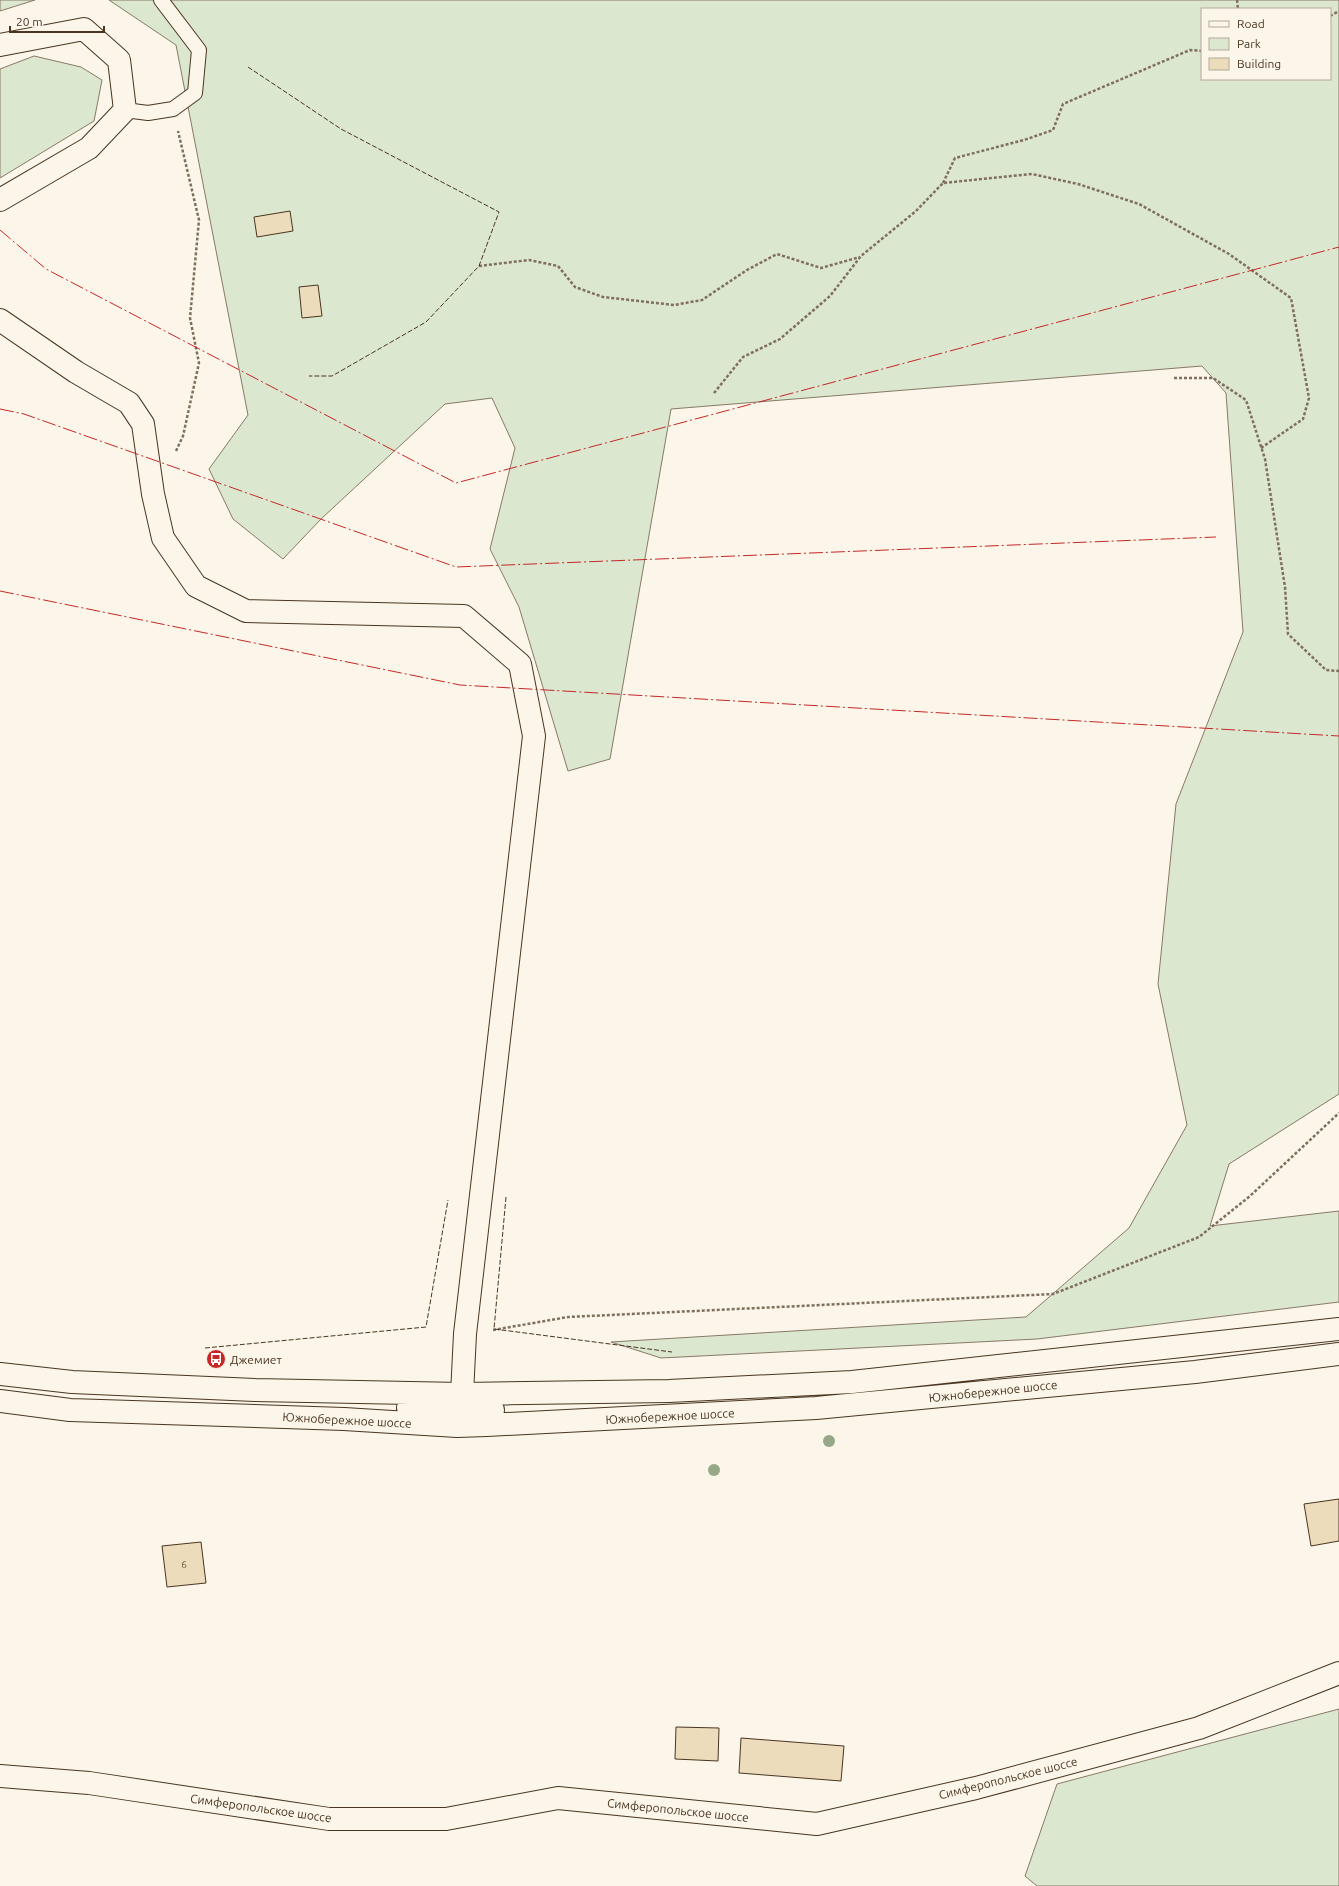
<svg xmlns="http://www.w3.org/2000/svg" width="1339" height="1886" viewBox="0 0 1339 1886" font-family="Ubuntu,sans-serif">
	<rect width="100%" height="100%" fill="#fbf6e9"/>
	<path fill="#dce7d0" stroke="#887966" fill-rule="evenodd" d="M0,0H35L0,11Z
		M109,0H1339V1094L1229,1164L1210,1226L1339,1211V1302L1037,1339L661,1358L611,1342L1026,1317L1129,1228L1187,1125L1158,984L1176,804L1243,632L1226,393L1202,366L671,409L610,759L568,771L519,607L490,549L515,448L492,398L445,404L321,519L283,559L233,519L209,469L248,415L176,45ZM1202,9H1330V79H1202Z
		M34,56L81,67L102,80L94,121L0,178V69Z
		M1339,1709V1886H1037L1025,1876L1057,1784Z"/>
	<path fill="#ecdcbc" stroke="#4a3520" d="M290,211L293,231L257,237L254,217Z
		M318,285L322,316L302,318L299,287Z
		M1339,1499V1541L1311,1546L1304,1504Z
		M201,1542L206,1583L167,1587L162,1546Z
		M676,1727L719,1728L718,1761L675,1759Z
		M741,1738L844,1746L841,1781L739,1773Z"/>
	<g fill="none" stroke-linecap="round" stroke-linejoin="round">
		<defs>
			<path id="lane" d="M125,110L148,113L173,109L195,93L199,50L161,0"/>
			<path id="street" d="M0,45L84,29L119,60L125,110L89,148L0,200
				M0,320L76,372L129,403L143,424L153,494L163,538L196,586L246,611L464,616L520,664L534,736L465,1334L462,1394
				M0,1776L89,1783L329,1819H446L558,1798L817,1824L976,1788L1199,1728L1339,1673"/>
			<path id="highway" d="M0,1374L72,1382L255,1390L462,1394L669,1391L852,1382L1339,1329
				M0,1401L70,1410L344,1419L457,1426L487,1425L816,1408L1195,1372L1339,1354
				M408,1408L493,1410"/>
		</defs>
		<use href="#lane" stroke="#4a3520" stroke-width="16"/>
		<use href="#street" stroke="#4a3520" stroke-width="24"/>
		<use href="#highway" stroke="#4a3520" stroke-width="24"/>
		<path stroke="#7f6f5c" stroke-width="2.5" stroke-dasharray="3 2" stroke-linecap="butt" d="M1237,0L1238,9
			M1330,16L1339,11
			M943,183L955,158L1024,140L1053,130L1063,104L1190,50L1202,51
			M479,266L529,260L558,266L575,287L603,297L674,305L702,300L747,270L777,254L821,268L860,257
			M1174,378H1213L1246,400L1265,459L1285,587L1288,634L1326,670L1339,671
			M714,393L743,357L780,339L830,296L861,256L916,211L943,183L1032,174L1078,184L1139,204L1229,254L1291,298L1309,398L1303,419L1261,448
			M176,451L183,436L199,363L190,318L199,220L178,131
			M493,1330L568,1317L1053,1294L1199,1237L1250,1196L1339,1113"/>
		<use href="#lane" stroke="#fbf6e9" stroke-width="14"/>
		<use href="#street" stroke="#fbf6e9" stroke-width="22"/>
		<use href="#highway" stroke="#fbf6e9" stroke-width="22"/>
		<path stroke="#4a3520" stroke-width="1" stroke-dasharray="5 2" stroke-linecap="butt" d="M248,67L341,129L499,212L479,266L426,322L332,376H309
			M506,1197L494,1329L672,1352
			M205,1348L426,1327L448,1200"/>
		<path stroke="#c62828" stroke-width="1" stroke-dasharray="14 3 2 3" stroke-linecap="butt" d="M0,230L46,269L456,483L1339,247
			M0,409L24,414L456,567L1216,537
			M0,591L460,685L1339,736"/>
	</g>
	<g fill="#96a887">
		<circle cx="829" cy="1441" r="6"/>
		<circle cx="714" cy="1470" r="6"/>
	</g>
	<defs>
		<symbol id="bus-disc" viewBox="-11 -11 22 22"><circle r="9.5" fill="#c62828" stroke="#fbf6e9"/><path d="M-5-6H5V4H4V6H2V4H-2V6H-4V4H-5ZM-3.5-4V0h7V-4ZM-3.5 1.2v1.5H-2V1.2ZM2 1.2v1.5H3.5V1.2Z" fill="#fff"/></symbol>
	</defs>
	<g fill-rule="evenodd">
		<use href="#bus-disc" x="205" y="1348" width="22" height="22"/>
	</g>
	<g text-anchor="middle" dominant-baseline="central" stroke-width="3" stroke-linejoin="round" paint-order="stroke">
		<g font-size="10" fill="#725f47">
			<text x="184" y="1564">6</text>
		</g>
		<g font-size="12" fill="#4a3520" stroke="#fbf6e9" text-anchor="start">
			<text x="230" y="1359">Джемиет</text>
		</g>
		<g font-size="12" fill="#4a3520" stroke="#fbf6e9">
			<text transform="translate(993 1391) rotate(-6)">Южнобережное шоссе</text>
			<text transform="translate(670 1416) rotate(-3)">Южнобережное шоссе</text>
			<text transform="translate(347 1420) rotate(3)">Южнобережное шоссе</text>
			<text transform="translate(1008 1778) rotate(-14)">Симферопольское шоссе</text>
			<text transform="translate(261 1808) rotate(8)">Симферопольское шоссе</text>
			<text transform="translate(678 1810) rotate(6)">Симферопольское шоссе</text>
		</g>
	</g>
	<rect x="1201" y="8" width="130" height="72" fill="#fbf6e9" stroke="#b4a999"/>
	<rect x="1209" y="21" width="20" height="6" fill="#fbf6e9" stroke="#b4a999"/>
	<text x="1237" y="28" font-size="12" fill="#4a3520">Road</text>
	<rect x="1209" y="38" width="20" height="12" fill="#dce7d0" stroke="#b4a999"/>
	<text x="1237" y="48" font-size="12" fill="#4a3520">Park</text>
	<rect x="1209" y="58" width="20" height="12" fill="#ecdcbc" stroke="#b4a999"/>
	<text x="1237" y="68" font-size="12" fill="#4a3520">Building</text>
	<path d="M10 26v6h94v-6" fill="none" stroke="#4a3520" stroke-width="2"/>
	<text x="16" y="26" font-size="12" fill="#4a3520" stroke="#fbf6e9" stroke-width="3" paint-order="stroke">20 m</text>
</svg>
